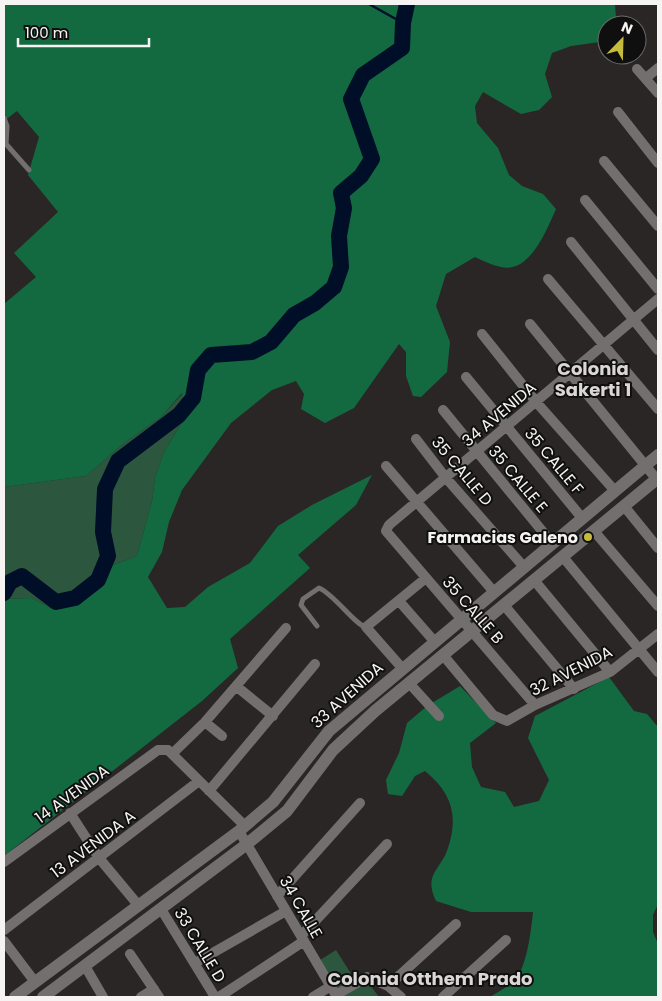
<svg xmlns="http://www.w3.org/2000/svg" width="662" height="1001" viewBox="0 0 662 1001" font-family="Poppins,sans-serif">
	<rect width="100%" height="100%" fill="#292625"/>
	<path fill="#2c573e" d="M183,393L187,414L164,452L155,478L152,501L137,556L97,571L79,596L51,608L31,598L4,599V487L86,476L124,443L161,417Z
		M336,950L355,980L337,990L320,960Z
		M367,981L379,997H342Z"/>
	<path fill="#146a40" d="M4,4H615L616,18L620,25H607V41L571,46L552,53L545,74L552,97L539,110L521,114L483,92L475,106L477,123L498,148L509,175L522,186L543,194L556,209C547,229 530,274 501,267C492,265 483,261 475,257L446,274L436,306L450,342L447,372L421,397L413,396L406,376V352L399,344L354,408L325,423L301,409L304,394L296,381L272,390L231,423L182,490L169,522L162,552L148,577L167,608L185,607L208,587L250,563L278,526L312,505L372,475L356,505L298,555L310,568L230,639L238,668L202,701L4,856V599L31,598L51,608L79,596L97,571L137,556L152,501L155,478L164,452L187,414L182,393L161,417L124,443L86,476L4,487V304L36,277L14,253L58,212L28,175L39,137L17,111L4,121Z
		M609,677L634,711L647,714L658,727V904L653,915V932L658,944V997H490C497,992 506,988 513,982C527,970 531,930 533,912H471L436,901C423,874 441,870 448,848C459,815 451,792 425,771L415,776L402,796L388,794L386,780L399,753L407,723L427,706L460,686L496,723L470,743L472,767L481,787L505,792L514,807L539,801L549,780L528,738L535,716Z"/>
	<g fill="none" stroke-linecap="round" stroke-linejoin="round">
		<path stroke="#000e28" stroke-width="2.5" d="M369,4L403,23"/>
		<path stroke="#000e28" stroke-width="16" d="M4,593L10,582L22,576L56,602L75,598L98,580L108,556L103,532L105,489L118,461L179,415L193,398L198,370L211,355L252,352L271,342L294,315L315,303L334,287L341,267L339,236L344,208L341,193L361,176L372,159L351,99L363,75L402,48L403,23L407,4"/>
		<path stroke="#726f6e" stroke-width="5" d="M4,118L7,126L6,144L29,170
			M317,626L301,605L303,599L319,588C334,594 356,626 366,627"/>
		<path stroke="#726f6e" stroke-width="10" d="M637,69L658,93
			M646,78L658,68
			M618,112L658,163
			M604,161L658,226
			M585,200L658,289
			M571,242L658,350
			M548,279L658,409
			M530,324L658,481
			M482,334L537,403L615,491
			M466,377L582,518
			M443,410L552,543
			M416,439L446,478L524,567
			M386,466L494,592
			M624,506L658,548
			M594,531L658,606
			M563,557L658,672
			M534,580L610,672
			M399,601L434,641
			M504,605L574,689
			M443,655L493,715L507,721L535,705L610,672L658,634
			M402,668L366,627L426,578
			M409,683L439,716
			M236,686L273,716
			M535,705L386,531L389,525L658,299
			M205,722L222,736
			M172,754L205,722L286,628
			M209,791L315,664
			M70,813L99,858L139,906
			M239,831L337,997
			M4,862L158,750H168L245,826
			M277,896L360,803
			M161,909L215,997
			M4,930L199,781
			M301,936L387,844
			M4,941L35,982
			M130,954L159,997
			M195,963L286,911
			M85,966L103,997
			M388,986L456,924
			M336,995L367,977L388,986L401,997
			M141,997L154,989
			M219,997L304,941
			M313,997L331,986
			M443,997L506,940"/>
		<path stroke="#726f6e" stroke-width="12" d="M15,997L239,831L273,802L329,731L658,455
			M43,997L247,844L287,811L333,750L375,711L658,478"/>
	</g>
	<circle fill="#c5bc3d" stroke="#100f0f" stroke-width="2" cx="588" cy="537" r="5"/>
	<g text-anchor="middle" dominant-baseline="central" stroke-width="4" stroke-linejoin="round" paint-order="stroke">
		<g font-size="16" fill="#f6f4f3" stroke="#100f0f">
			<text transform="translate(499 414) rotate(-40)">34 AVENIDA</text>
			<text transform="translate(554 461) rotate(50)">35 CALLE F</text>
			<text transform="translate(462 471) rotate(50)">35 CALLE D</text>
			<text transform="translate(518 479) rotate(50)">35 CALLE E</text>
			<text transform="translate(473 610) rotate(49)">35 CALLE B</text>
			<text transform="translate(571 671) rotate(-27)">32 AVENIDA</text>
			<text transform="translate(347 695) rotate(-42)">33 AVENIDA</text>
			<text transform="translate(72 794) rotate(-36)">14 AVENIDA</text>
			<text transform="translate(93 844) rotate(-37)">13 AVENIDA A</text>
			<text transform="translate(301 907) rotate(60)">34 CALLE</text>
			<text transform="translate(200 945) rotate(59)">33 CALLE D</text>
		</g>
		<g font-size="16" font-weight="bold" fill="#f6f4f3" stroke="#100f0f" text-anchor="end">
			<text x="578" y="537">Farmacias Galeno</text>
		</g>
		<g font-size="18" font-weight="bold" fill="#dad7d5" stroke="#100f0f">
			<text x="593" y="368">Colonia<tspan x="593" dy="21">Sakerti 1</tspan></text>
			<text x="430" y="978">Colonia Otthem Prado</text>
		</g>
	</g>
	<rect width="662" height="1001" fill="none" stroke="#f6f4f3" stroke-width="10"/>
	<g transform="translate(622 40) rotate(23)"><circle r="24" fill="#100f0f" stroke="#6c6b6a"/>
	<path d="M0-4L9 19L0 12L-9 19Z" fill="#c5bc3d"/>
	<text y="-8" font-size="14" font-weight="bold" text-anchor="middle" fill="#f6f4f3">N</text>
	</g>
	<path d="M18 38v8h131v-8" fill="none" stroke="#f6f4f3" stroke-width="2.5"/>
	<text x="25" y="38" font-size="15" fill="#f6f4f3" stroke="#100f0f" stroke-width="4" paint-order="stroke">100 m</text>
</svg>
